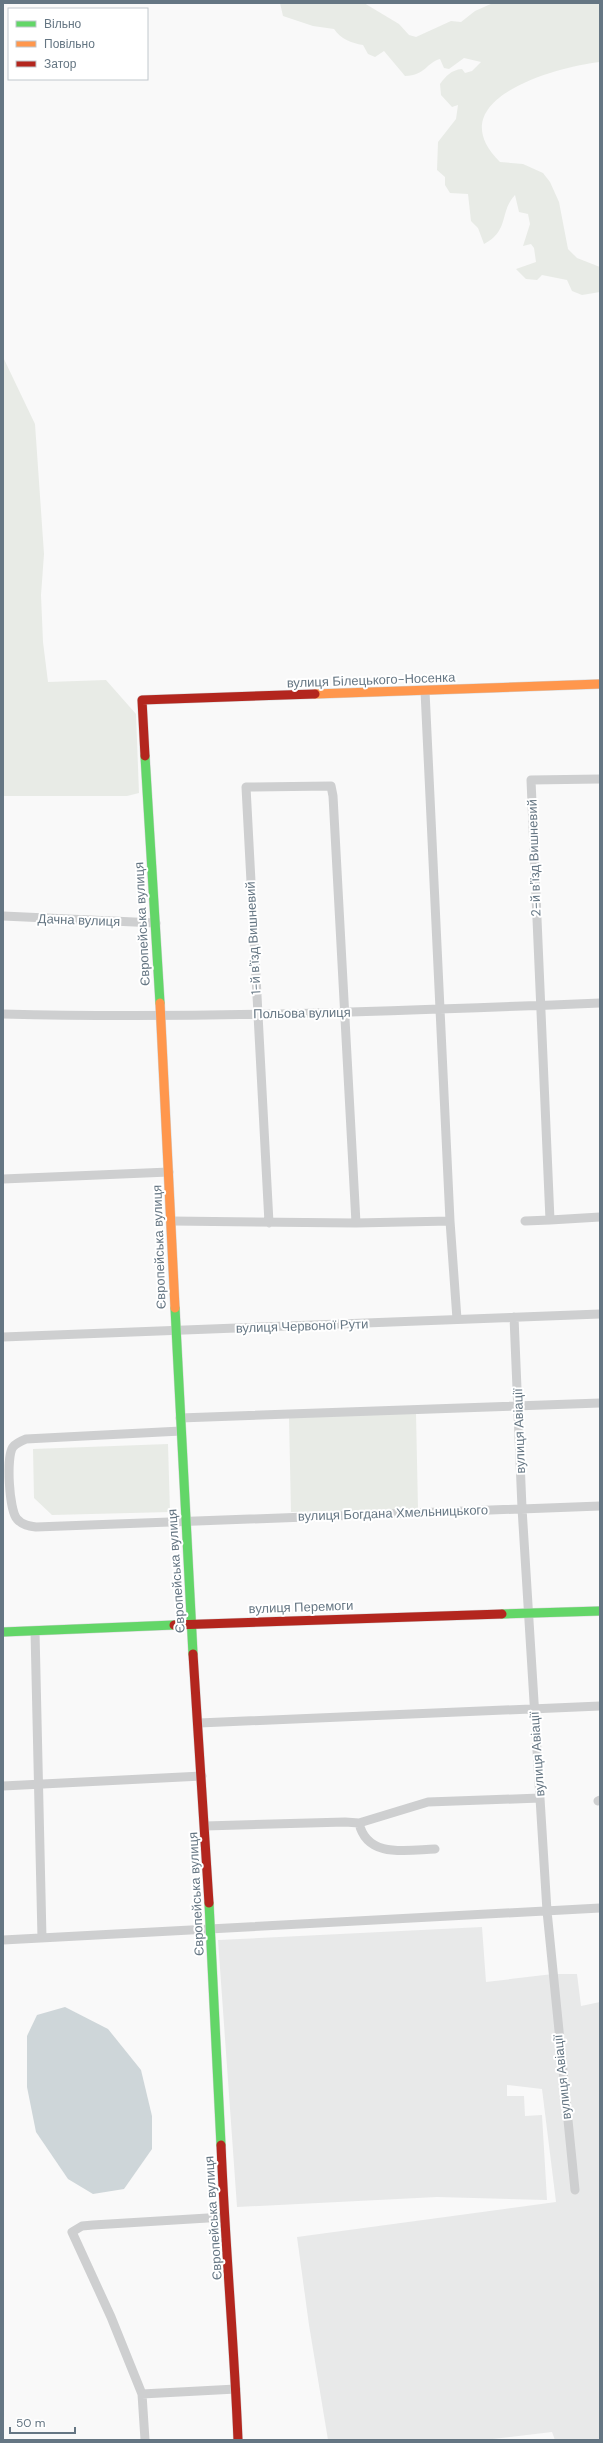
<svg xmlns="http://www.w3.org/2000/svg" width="603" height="2443" viewBox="0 0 603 2443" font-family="'DM Sans',sans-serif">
	<rect width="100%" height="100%" fill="#f9f9f9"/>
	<path fill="#e8e9e9" d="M482,1927L486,1982L553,1974H577L581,2006L600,2002V2440H555L552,2432L484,2440H328L309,2325L297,2237L556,2202L542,2089L507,2085V2096H524L525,2116L542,2115L547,2200L437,2197L237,2207L218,1940Z"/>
	<path fill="#e8ebe6" d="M280,3H364L399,24L409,35L416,37L451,21L461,22L475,11L493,3H600V62C555,67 437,100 500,162L523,164L543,173L550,182L559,202L568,249L577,258L600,267V292L582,295L572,291L567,280L542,275L537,280L526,279L516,269L536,262L534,248L531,244L523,246L530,224L528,214L519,212L515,195C499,212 510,230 484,244L478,228L471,221L468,194L450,193L445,185V177L437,170L438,142L456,119L458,105L452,107L441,95L440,84C446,76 451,70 462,69L465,73L472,71L481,62L464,58L449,69L444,68L440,59C426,63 426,75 405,76L384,51L375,57L368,54L363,45C351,43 341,39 334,29L313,26L283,16Z
		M3,357L35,424L44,554L41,595L43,642L48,682L106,680L136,714L139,793L127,796H3Z
		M416,1413L418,1509L291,1512L289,1418Z
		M168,1444L170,1512L52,1515L34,1498L33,1449Z"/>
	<path fill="#ced6d9" d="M65,2007L108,2029L141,2070L152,2116V2149L124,2189L93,2194L68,2179L36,2132L27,2087V2036L37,2015Z"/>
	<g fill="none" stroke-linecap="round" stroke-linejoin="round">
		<defs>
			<path id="fast" d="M145,756L160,1003
				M175,1308L193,1654
				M502,1614L600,1611
				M3,1632L174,1625
				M209,1903L221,2145"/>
			<path id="slow" d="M315,694L600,684
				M160,1003L175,1308"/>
			<path id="jam" d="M145,756L142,700L315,694
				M174,1625L502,1614
				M193,1654L209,1903
				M221,2145C225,2243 234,2341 238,2440"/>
		</defs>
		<use href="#fast" stroke="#d5d6d7" stroke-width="10"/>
		<use href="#slow" stroke="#d5d6d7" stroke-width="10"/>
		<use href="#jam" stroke="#d5d6d7" stroke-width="10"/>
		<path stroke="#cecfd0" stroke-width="9" d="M600,779L531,780L550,1220L600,1217
			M3,916L156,923
			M3,1014C202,1019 401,1011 600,1003
			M3,1179L169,1172
			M171,1221L356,1223L450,1221L425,691
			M450,1221L457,1319
			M525,1221L550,1220
			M269,1223L246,787L331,786L333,796L356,1223
			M514,1317L522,1508L547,1911L575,2190
			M3,1337L600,1314
			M180,1418L600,1403
			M181,1431L26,1439C21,1441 16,1443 13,1447C6,1456 9,1510 17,1519C22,1525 29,1526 36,1527L600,1506
			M35,1631L42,1938
			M199,1723L600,1706
			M3,1786L202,1776
			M598,1801L600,1800
			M359,1823C367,1859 407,1850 435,1849
			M205,1826L345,1822L359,1823L428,1802L540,1798
			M3,1940L600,1908
			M224,2217L93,2225L82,2226L72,2232L111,2317L142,2394L236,2389
			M142,2394L145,2440"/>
		<use href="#fast" stroke="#63d668" stroke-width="9"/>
		<use href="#slow" stroke="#ff974d" stroke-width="9"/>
		<use href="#jam" stroke="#b3261e" stroke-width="9"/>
	</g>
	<g text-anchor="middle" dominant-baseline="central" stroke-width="4" stroke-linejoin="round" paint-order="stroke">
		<g font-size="13" fill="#657683" stroke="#fff">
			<text transform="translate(371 680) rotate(-2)">вулиця Білецького-Носенка</text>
			<text transform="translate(534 858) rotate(-92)">2-й вʼїзд Вишневий</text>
			<text transform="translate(79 920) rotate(2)">Дачна вулиця</text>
			<text transform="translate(142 924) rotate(-93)">Європейська вулиця</text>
			<text transform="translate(253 938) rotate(-93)">1-й в'їзд Вишневий</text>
			<text transform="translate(302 1013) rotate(-1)">Польова вулиця</text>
			<text transform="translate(159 1247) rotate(-92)">Європейська вулиця</text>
			<text transform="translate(302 1326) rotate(-2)">вулиця Червоної Рути</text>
			<text transform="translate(519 1431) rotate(-92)">вулиця Авіації</text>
			<text transform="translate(393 1513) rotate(-2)">вулиця Богдана Хмельницького</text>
			<text transform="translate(176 1571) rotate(-94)">Європейська вулиця</text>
			<text transform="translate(301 1607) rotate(-2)">вулиця Перемоги</text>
			<text transform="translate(537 1754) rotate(-94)">вулиця Авіації</text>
			<text transform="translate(196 1894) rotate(-93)">Європейська вулиця</text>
			<text transform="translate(562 2077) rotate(-96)">вулиця Авіації</text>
			<text transform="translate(213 2218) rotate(-94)">Європейська вулиця</text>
		</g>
	</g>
	<rect width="603" height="2443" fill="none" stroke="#657683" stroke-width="8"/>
	<rect x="8" y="8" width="140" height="72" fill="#ffffff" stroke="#c1c8cd"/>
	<rect x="16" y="21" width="20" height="6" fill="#63d668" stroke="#c1c8cd"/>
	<text x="44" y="28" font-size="12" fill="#657683">Вільно</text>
	<rect x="16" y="41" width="20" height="6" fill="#ff974d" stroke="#c1c8cd"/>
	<text x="44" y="48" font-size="12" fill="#657683">Повільно</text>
	<rect x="16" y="61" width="20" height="6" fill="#b3261e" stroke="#c1c8cd"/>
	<text x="44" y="68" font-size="12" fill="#657683">Затор</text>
	<path d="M10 2427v6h65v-6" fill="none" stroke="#657683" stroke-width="2"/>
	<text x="16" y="2427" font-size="12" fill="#657683" stroke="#ffffff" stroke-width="3" paint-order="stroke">50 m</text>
</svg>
